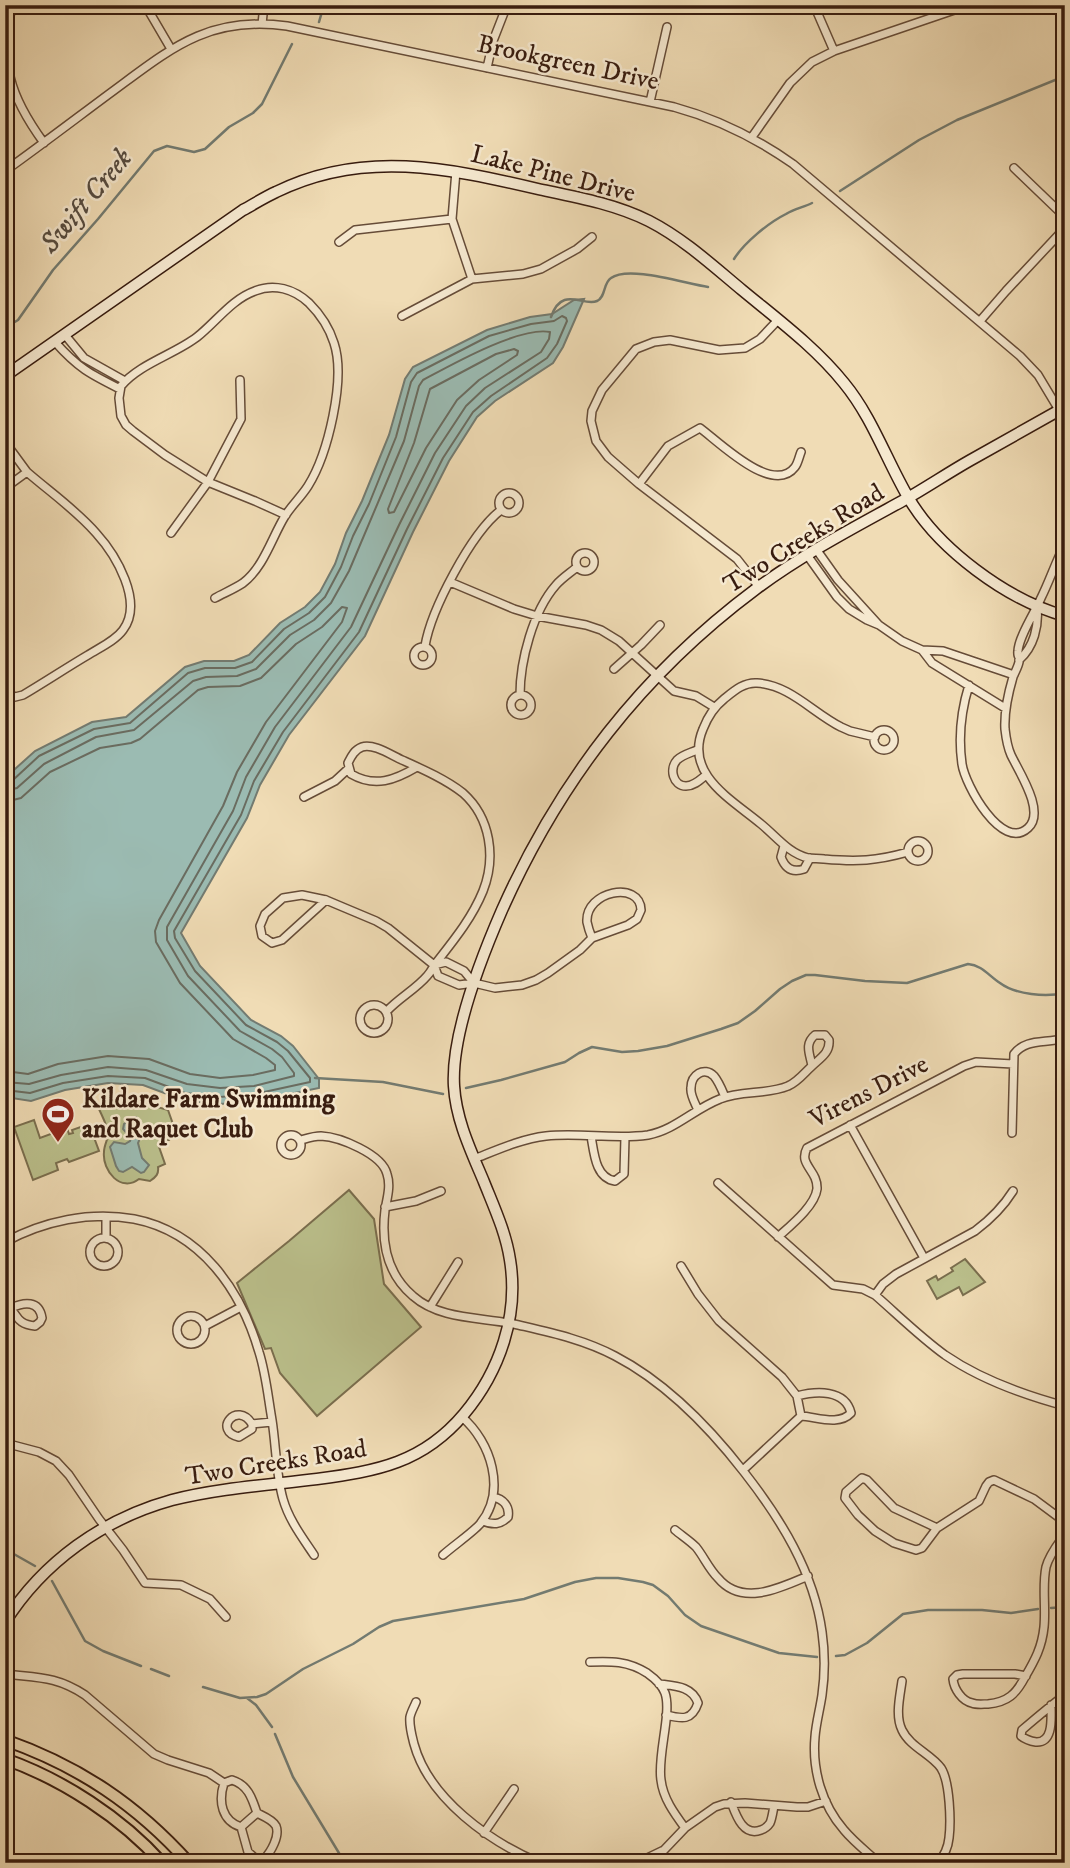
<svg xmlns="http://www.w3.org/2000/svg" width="1070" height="1868" viewBox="0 0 1070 1868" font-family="'IM FELL DW Pica',serif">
	<rect width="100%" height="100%" fill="#f0dcb5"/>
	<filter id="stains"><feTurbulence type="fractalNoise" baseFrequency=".00286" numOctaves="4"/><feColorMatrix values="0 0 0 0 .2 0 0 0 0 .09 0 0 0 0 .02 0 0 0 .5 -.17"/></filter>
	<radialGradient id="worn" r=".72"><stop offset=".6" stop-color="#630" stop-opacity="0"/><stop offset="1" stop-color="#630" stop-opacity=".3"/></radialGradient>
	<path fill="#bbc08c" stroke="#7a6e4e" stroke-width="2" d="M133,1100L168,1110L174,1127L166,1130L169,1140L158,1144L165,1164L158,1167C159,1174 156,1177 150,1181L139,1179C121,1193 102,1171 104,1152C104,1146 107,1141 108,1136C109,1128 102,1116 99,1109Z
		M34,1120L40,1138L67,1128L69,1134L73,1133L72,1130L89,1124L99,1151L69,1162L67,1159L56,1163L58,1170L33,1180L14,1127Z
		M349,1190L374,1219L384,1284L421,1327L317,1416L280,1373L271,1348L265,1349L237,1283L289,1241Z
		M965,1259L985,1282L963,1295L959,1287L937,1299L927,1281L936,1276L938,1280L953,1271L951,1268Z"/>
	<path fill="#9bbbb2" stroke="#737b71" stroke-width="2" d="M584,299L563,347L553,363L495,401L477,417L449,461L413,532L365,636L289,735L260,785L247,818L181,933L200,966L251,1020L281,1036L293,1046L319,1079V1088L256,1101L220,1104L183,1100L143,1085L108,1083L65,1090L31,1101L5,1097V778L35,751L92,722L126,717L185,667L204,661H234L249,655L280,623L305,607L320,592L335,564L346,533L362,501L389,435L405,379L413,367L487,330L530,317L552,314L574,300Z
		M133,1117H136L140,1122L136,1129L140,1132L141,1136L138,1143L142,1158L149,1165L144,1172L141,1173L132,1167L123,1172L119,1171L116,1166L110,1147L114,1142L125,1144L130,1141L131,1138L123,1129L124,1124Z"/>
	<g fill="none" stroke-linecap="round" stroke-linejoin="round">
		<path stroke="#6a6c60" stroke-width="2" d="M514,349L518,351L517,355L479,380L457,400L426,448L394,512L389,513L388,509L414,443L430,389L496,354Z
			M5,782L13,780L39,756L94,729L130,723L188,673L205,668H235L252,662L284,629L309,613L325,597L341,567L353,536L369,504L396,437L411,382L417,373L489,336L531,324L554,321L562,316L566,318L567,321L557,344L547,358L491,396L473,412L443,458L407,529L359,632L283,732L254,781L241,815L174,931L175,938L195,971L246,1025L277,1042L288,1051L310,1078V1082L255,1094L220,1097L185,1093L145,1078L108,1076L63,1083L30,1093L5,1090
			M5,791L17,788L44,764L96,737L134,730L193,681L206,677L237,676L256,669L290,635L314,620L331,603L349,571L404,441L419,386L423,380C451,365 520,326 550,332L549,339L541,352L485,388L466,406L435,453L399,525L351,627L275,727L246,777L233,811L167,927V940L188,976L240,1031L272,1049L282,1057L294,1073V1076L254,1086L220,1088L187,1084L146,1070L108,1067L61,1075L29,1084L5,1082
			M5,802L21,798L50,772L100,748L131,743L140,739L198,690L208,687L240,686L261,678L296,644L322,627L342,607L347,608L342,622L266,722L237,772L223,806L159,920L155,931L156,942L180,983L233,1039L266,1058L275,1065V1070L253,1075L220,1078L190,1074L149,1059L108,1056L58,1064L28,1074L5,1071"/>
		<path stroke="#737b71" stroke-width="2.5" d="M319,22L324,5
			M840,191L919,140L957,120L1065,76
			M734,259C744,243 768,223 786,214C794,209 804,207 812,203
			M551,317C562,285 583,307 597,301C606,297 603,283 611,278C629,265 686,284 708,287
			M5,328L18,320L53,270L98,219L154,151L167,146L194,152L205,149L229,127L253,113L262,104L292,44
			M315,1078L383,1082L443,1094
			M466,1088L501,1080L565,1062L579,1053L592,1047L622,1052L638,1051L667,1046L721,1029L738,1023L755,1011L780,989L792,981L806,975H815L865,981L907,983L968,964C982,965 989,976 1000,983C1016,995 1046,997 1065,993
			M5,1549L35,1566
			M52,1581L85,1641L103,1651L141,1666
			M1051,1608L1065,1607
			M836,1656L845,1655L867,1643L903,1614L928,1610H982L1011,1613L1038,1609
			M151,1669L169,1676
			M203,1687L240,1698L257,1697L266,1694L303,1669L353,1644L379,1627L393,1621L524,1599L575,1582L596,1578H618L643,1582L653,1585L668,1596L685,1615L701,1626L779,1653L817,1657
			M247,1698L256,1705L272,1727
			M275,1734L293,1777L345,1863"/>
		<defs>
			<path id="street" d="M12,5C0,64 9,95 44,143
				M814,5L834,51
				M147,8L171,49
				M262,24L264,5
				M487,68L493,41L507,5
				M650,102L667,27
				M752,137L790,83L812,62L834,51L969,5
				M1014,168L1065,217
				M5,171C40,146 74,120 109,94C169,50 207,15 287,26L674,107C718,119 756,138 793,164L1020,356L1038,375L1059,410
				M456,171L452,219L472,279
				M339,242L355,230L452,219
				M402,316L472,279L523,274L541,269L577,249L592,237
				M980,321L1006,291L1065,228
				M65,335L84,358L125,381
				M55,342C78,368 90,374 120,389
				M5,442L27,472
				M639,484L668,446L700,428C719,442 773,496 795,467C798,463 799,457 801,452
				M5,488L27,472C50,492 76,510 96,533C116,555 144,602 123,630C115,641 99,648 88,655C66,668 45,682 23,695L15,697L5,693
				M499 503a10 10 0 1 1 20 0a10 10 0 1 1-20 0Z
				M171,533L208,482L241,419L240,380
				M816,549L838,580L878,624
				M576 562a9 9 0 1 1 18 0a9 9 0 1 1-18 0Z
				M807,555L837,597L849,609L867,620L879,625L902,641L922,650L932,663L1005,708
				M450,582L514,609L537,616L586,625L601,630L619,641L674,691L696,696L714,707
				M759,587L737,559L639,484L608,457L596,441L591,421L592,411L602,390L636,349L654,342L670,340L719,350L745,348L760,339L778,320
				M215,598C224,593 234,589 243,583C264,567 272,537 285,516C292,505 301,497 308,486C328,454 346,379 334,343C329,327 320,314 309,303C294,289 274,283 255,291C232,299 216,322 197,337C175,354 139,364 121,386L119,398L121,416L126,425L133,431L165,455L208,482L255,501L286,515
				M425,646C431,610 471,533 501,510
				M414 656a9 9 0 1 1 18 0a9 9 0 1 1-18 0Z
				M922,650L943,651L1014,675
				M1019,660C1034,647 1039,626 1037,607
				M614,669L641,645L660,625
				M969,685C961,711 958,736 962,764C965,785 1002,852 1028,828C1046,812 1019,772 1011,755C1007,746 1006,738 1005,729C1004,711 1008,694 1013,677C1015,672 1018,667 1019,662C1021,652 1017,661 1018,651C1019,636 1035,612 1041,598C1050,580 1056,561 1065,544
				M520,695C520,661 533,611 556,585C562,578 570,573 577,567
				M511 705a10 10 0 1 1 20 0a10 10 0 1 1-20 0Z
				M874 740a10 10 0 1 1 20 0a10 10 0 1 1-20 0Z
				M875,737L850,731L841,727C813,713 790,685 757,683C744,682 734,691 724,699C714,707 708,716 703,729C684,774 731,799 761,824C776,836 788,853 808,858C813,859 819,858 824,859C857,862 876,861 908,852
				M697,750C690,753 682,755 677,760C669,769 673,786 686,786C694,786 700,780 706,775
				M304,797L335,781L348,769
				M908 851a10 10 0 1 1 20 0a10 10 0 1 1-20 0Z
				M784,846L781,857C785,868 792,873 804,869L810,858
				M326,900L282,940L272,943L262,936L260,926L265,914L283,898L302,895L326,900L376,921L388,928L434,965L438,976L459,985L474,983L495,988L522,985L536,980L548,973L580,950L592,938L628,925L637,919L641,910C640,880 585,891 587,922C588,927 590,933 592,938
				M434,965L446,962L464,971L474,983
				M360 1019a14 14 0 1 1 28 0a14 14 0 1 1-28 0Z
				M387,1011C399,998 416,989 427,976C431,972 433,967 436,963C454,940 472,918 483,891C496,858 491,818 463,793C445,779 422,769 402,760C391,755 373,743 362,747C354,750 351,757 348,763L351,774C375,788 395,780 417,767
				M698,1110C695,1103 690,1095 691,1088C691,1075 704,1066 714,1076C719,1082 722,1090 725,1097
				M850,1125L924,1258
				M1012,1133L1014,1054C1026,1038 1046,1044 1065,1038
				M281 1145a10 10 0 1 1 20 0a10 10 0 1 1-20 0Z
				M591,1136C594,1152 595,1178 615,1181L624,1174L625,1137
				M301,1140C308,1138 314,1136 321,1136C340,1137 382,1154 387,1174C391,1186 387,1198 385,1210C381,1243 387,1274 413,1296C440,1320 481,1317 514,1324C548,1332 583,1339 615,1356C665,1382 709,1427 744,1472C780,1518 814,1572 822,1632C825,1653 825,1674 822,1695C820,1709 816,1723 815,1737C812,1770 822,1805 844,1830C854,1842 867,1852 879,1863
				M474,1159C497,1150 521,1139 546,1136C580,1132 614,1140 648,1135C675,1130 694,1109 720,1099C741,1090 767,1095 788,1086C798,1082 805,1072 813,1065C822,1057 830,1052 829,1040L825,1035H815C804,1044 810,1054 812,1066
				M718,1183L833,1285L863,1289L875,1295C898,1315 920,1337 945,1355C980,1379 1024,1395 1065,1406
				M385,1207L416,1201L441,1191
				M778,1237C790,1226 815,1206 817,1189C818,1170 798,1165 807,1148L964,1066L976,1062L1013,1064
				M106,1238V1217
				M90 1252a14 14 0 1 1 28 0a14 14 0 1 1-28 0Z
				M5,1242C44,1221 90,1211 134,1219C201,1232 241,1290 259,1352C266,1374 268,1397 272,1420C276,1446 276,1474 283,1499C289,1520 302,1537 314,1555
				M681,1266L698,1294L719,1321L782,1377L797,1396L801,1416L743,1470
				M875,1295L883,1284L896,1274L975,1231C991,1219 1003,1207 1013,1191
				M5,1304C19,1313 14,1324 35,1326L40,1322L42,1318C39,1300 24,1302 11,1308
				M430,1307L458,1262
				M177 1330a14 14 0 1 1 28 0a14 14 0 1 1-28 0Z
				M205,1326L241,1307
				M797,1396C816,1391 845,1389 851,1413C839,1426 817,1417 801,1416
				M252,1424C237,1400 212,1431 239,1437L252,1429V1424L272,1422
				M5,1443L39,1452L56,1461L69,1475L99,1519L123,1550L145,1583L181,1585L210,1599L226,1617
				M483,1521C493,1525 500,1525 508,1517C510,1506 503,1499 493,1497
				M937,1528L894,1508L867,1480L862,1478L846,1492L845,1498L858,1515L875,1531L894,1543L916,1550L922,1548L937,1528L979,1501L986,1486L989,1482L994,1480L1034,1499L1065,1522
				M675,1530C681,1535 690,1541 696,1547C704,1557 709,1569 718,1578C742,1607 780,1588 808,1576
				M443,1555C453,1546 472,1533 480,1524C507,1491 491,1442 462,1417
				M590,1662C611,1661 628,1661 647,1673C654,1678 662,1685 665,1693C672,1713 657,1756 661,1780C663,1798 674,1813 685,1828
				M5,1674C38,1678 56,1676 85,1695L154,1754L168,1760L209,1773L224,1783
				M1026,1676L1015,1674H963L957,1675L953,1679C954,1689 962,1701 972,1703C977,1705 983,1704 988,1704C1008,1702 1016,1694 1025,1677C1035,1660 1042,1647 1044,1627C1046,1607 1042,1586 1046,1567C1049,1555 1058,1544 1065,1534
				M902,1681C900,1696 895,1716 902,1730C910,1747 931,1754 941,1768C950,1782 951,1822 949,1838C948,1848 944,1856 938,1863
				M659,1684C675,1686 692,1686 698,1703C692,1721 682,1719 666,1715
				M416,1702C414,1707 411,1712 410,1717C409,1726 412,1736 414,1744C429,1799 490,1842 540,1863
				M1051,1705C1051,1717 1054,1743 1036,1742C1030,1741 1026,1740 1021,1736L1022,1730C1036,1718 1050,1706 1065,1695
				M232,1780C248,1785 252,1798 257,1813C263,1816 273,1820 276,1826C280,1836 271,1852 264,1859H256L248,1852L241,1827C222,1821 218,1802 224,1783Z
				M731,1802C736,1815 743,1837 761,1830C764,1829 768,1826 770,1823C772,1819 773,1811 774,1806
				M241,1827L257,1813
				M484,1833L514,1789
				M5,1860L11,1863
				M637,1863L664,1850L685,1828L715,1807L724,1804L745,1803L797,1807H808L826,1801"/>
			<path id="secondary" d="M5,376L243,210C254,204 265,197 276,192C363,149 448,168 538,189C576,197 615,204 649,221C684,239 713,266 742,290C777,319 815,347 844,383C872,417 886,459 908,497C938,549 1007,600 1065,616
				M5,1622C43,1562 103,1519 172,1500C219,1488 269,1485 317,1479C377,1471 423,1463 464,1414C500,1371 519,1315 510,1260C506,1233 494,1207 484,1182C471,1151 456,1120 454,1086C451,1035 482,956 502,910C560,780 642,674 756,589C803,554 855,527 906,499C927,487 948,473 969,461C1001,443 1033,425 1065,407"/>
			<path id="primary" d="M5,1740C79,1766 137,1805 189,1863
				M5,1759C62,1779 122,1818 162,1863"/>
		</defs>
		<use href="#street" stroke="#664c38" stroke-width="10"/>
		<use href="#secondary" stroke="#381c0f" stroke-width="13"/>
		<use href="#primary" stroke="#381c0f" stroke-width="14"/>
		<use href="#street" stroke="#f5e8cf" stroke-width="7"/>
		<use href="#secondary" stroke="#f5e8cf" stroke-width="10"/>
		<use href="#primary" stroke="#f0dcb5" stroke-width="10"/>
	</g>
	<defs>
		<symbol id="stadium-pin" viewBox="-11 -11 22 30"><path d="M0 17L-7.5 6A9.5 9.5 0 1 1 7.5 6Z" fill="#8f2418" stroke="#f5e8cf"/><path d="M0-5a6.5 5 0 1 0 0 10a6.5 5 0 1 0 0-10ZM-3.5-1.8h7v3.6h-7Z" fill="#fff"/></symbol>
	</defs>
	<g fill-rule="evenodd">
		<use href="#stadium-pin" x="39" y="1095" width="38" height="52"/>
	</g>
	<g text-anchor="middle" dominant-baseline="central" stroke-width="5" stroke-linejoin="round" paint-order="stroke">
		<g font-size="26" fill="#381c0f" stroke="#f5e8cf">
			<text transform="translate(568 63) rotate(12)">Brookgreen Drive</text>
			<text transform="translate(553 174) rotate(14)">Lake Pine Drive</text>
			<text transform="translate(804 539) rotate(-32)">Two Creeks Road</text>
			<text transform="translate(869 1092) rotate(-27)">Virens Drive</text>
			<text transform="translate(276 1463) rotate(-9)">Two Creeks Road</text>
		</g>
		<g font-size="26" font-weight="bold" fill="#381c0f" stroke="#f5e8cf" text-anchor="start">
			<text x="82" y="1099">Kildare Farm Swimming<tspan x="82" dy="30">and Raquet Club</tspan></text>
		</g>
		<g font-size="28" font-style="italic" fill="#564c40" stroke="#f5e8cf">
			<text transform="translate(86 201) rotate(-50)">Swift Creek</text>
		</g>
	</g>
	<rect width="1070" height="1868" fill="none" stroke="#f0dcb5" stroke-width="28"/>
	<rect x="7" y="7" width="1056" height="1854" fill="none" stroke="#381c0f" stroke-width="3.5"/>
	<rect x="14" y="14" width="1042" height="1840" fill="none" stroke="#381c0f" stroke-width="2"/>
	<rect width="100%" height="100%" filter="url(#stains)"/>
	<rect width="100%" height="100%" fill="url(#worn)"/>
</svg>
